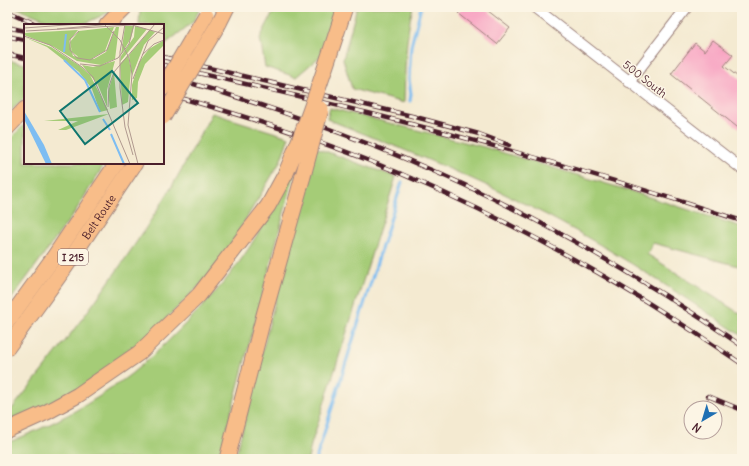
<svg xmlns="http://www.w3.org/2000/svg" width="749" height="466" viewBox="0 0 749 466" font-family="Delius,sans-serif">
	<rect width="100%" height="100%" fill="#fcf5e5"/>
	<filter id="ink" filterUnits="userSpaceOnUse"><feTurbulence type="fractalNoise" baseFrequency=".025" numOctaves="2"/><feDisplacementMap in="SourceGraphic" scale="8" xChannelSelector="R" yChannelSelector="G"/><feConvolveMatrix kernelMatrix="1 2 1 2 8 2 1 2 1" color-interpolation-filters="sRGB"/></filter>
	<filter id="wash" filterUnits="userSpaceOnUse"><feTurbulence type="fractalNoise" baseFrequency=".012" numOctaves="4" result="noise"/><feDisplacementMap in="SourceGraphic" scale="16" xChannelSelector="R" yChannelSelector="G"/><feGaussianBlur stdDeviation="0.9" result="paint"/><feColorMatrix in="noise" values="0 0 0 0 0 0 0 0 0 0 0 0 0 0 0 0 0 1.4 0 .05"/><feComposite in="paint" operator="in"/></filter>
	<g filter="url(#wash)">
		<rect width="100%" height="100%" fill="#f4ead1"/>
		<path fill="#a5cc77" stroke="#787651" d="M15,7H116L112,11L81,25H69L54,23Z
			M144,7H201L193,22L164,45L163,25H139L140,11Z
			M276,7H335L324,53L296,77L265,67L260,38Z
			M357,7H413C405,38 405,71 404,103L352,89L343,59Z
			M7,60L25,64V98L7,114Z
			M330,108L484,147L627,190L742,227V267L653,243L647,254L742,315V336C670,287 595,238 517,200C455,169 391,145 327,119Z
			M212,113L289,137L280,162L225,254L207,278L157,328L116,363L75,392L7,427V415C61,348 114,279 160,206C179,176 195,144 212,113Z
			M25,124V163H105L75,212L7,305V142Z
			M314,147L396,177L311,445L308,459H235Z
			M289,173L294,175L226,432L221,459H7V443C50,426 94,403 131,374C152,357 171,339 189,320C205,304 221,287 235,268C257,239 273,206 289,173Z"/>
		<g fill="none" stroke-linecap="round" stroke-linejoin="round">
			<path stroke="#7dbdf2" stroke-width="3" d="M410,101L411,94L409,79L411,46L421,7
				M316,459L402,182"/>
		</g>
		<g id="blocks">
			<path fill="#f8a5c3" d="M463,7H483L510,28L497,44L458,13Z
				M713,40L733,55L724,66L742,80V131L671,74L695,43L705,51Z"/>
		</g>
	</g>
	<g filter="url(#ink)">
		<use href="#blocks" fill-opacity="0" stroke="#9f847e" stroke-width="1"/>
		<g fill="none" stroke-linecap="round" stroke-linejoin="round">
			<defs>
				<path id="minor" d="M534,7L742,169
					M629,82L687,7"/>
				<g id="highway">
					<path d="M219,23L227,7"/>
					<path d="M107,25L125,7"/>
					<path d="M7,128L25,109"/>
					<path d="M7,322L54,257L117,163"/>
					<path id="s1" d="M7,348L66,266L135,163"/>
					<path d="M7,430L47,412L78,395L139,353L199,295L268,206L286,173"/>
					<path d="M227,459L264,315L303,176"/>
				</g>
			</defs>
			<use href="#minor" stroke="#9f847e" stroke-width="12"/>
			<use href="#highway" stroke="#9f847e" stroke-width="17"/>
			<use href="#minor" stroke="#fff" stroke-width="10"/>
			<use href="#highway" stroke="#f8bd89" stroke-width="15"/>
			<defs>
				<path id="rail" d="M7,11L38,25
					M7,27L25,31
					M7,36L25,40
					M7,54L25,58
					M163,57L412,116L479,134L509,145
					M163,65C233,81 303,97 372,114C497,145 620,181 742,221
					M163,75C276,107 387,147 492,198C579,241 662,291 742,346
					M163,93C232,112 299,133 365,159C499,212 624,283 742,364
					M708,396L742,410"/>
			</defs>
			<use href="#rail" stroke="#4a1f2b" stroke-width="4.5"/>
			<use href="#rail" stroke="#fcf5e5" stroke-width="3" stroke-dasharray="9" stroke-linecap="butt"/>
			<defs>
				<path id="highway-bridge" d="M163,88L206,15
					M163,117L219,23
					M286,173C309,119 327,63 345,7
					M303,176L321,109"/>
			</defs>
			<use href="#highway-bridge" stroke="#9f847e" stroke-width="17" stroke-linecap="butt"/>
			<use href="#highway-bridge" stroke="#f8bd89" stroke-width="15"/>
		</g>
	</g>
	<g text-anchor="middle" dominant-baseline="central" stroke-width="3" stroke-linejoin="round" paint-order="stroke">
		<rect fill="#fcf5e5" stroke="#7f5f63" stroke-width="1" x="58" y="249" width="30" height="16" rx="3"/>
		<g font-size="10" font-weight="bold" fill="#4a1f2b">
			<text x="73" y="257">I 215</text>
		</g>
		<g font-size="11" fill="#4a1f2b" stroke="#fcf5e5">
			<text transform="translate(645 79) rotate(38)">500 South</text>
			<text stroke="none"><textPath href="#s1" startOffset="160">Belt Route</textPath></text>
		</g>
	</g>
	<g transform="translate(24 24)">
		<rect width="140" height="140" fill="#f4ead1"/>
		<path d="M101,2H110L107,14L97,31ZM111,2L123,5L96,38L97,32L110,13ZM90,3L81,27L67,35L56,34L48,28L46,18L55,7ZM92,3H95L91,35L77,41L53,37L30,23L0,11V9L54,6L45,17L49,32L70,35L82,28ZM126,6L131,8L120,21L108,52L105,31ZM0,13L27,23L56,42L66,51L84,86L76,88L68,65L55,48L23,23ZM140,16V21L121,40L114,58L113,74L108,76V61L115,38L125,25ZM104,31L107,46L104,78L98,81L96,40ZM91,37L83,66V83L74,61L58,41L69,43ZM90,48L93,83L86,85L84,68ZM85,90L42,106H34L54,97H20Z" fill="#a5cc77"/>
		<path d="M0,87L20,121L28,140H22L0,95Z" fill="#7dbdf2"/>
		<path fill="none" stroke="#7dbdf2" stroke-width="2" d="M40,28L42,10M40,36L61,56L76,88M79,95L86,106M87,110L100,140"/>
		<path fill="none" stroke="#b0998f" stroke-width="1" d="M80,0L96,16L105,34L108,50L104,101L114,140M101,0L96,28V64L101,103L109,131M0,4L56,0M33,5L88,0M2,7L108,1L140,10M55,7L46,15V26L53,34L66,36L83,26L90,7M0,12L26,21L58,43L69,53L106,140M118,31L130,20L140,16M56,40L76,42L94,34L105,20L110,0M109,55L124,17L140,3M84,83L85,62L90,48L131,0"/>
		<path fill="#0f766e" fill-opacity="0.15" stroke="#0f766e" stroke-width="2" d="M88,47L114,79L61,120L36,87Z"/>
		<rect width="140" height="140" fill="none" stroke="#4a1f2b" stroke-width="2"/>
	</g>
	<rect width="749" height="466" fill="none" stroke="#fcf5e5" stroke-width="24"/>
	<g transform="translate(703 420) rotate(218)"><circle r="19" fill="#fcf5e5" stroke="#b59f9b"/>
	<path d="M0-3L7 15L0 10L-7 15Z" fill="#1f6fb2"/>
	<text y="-6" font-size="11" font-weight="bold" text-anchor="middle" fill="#4a1f2b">N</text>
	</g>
</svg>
